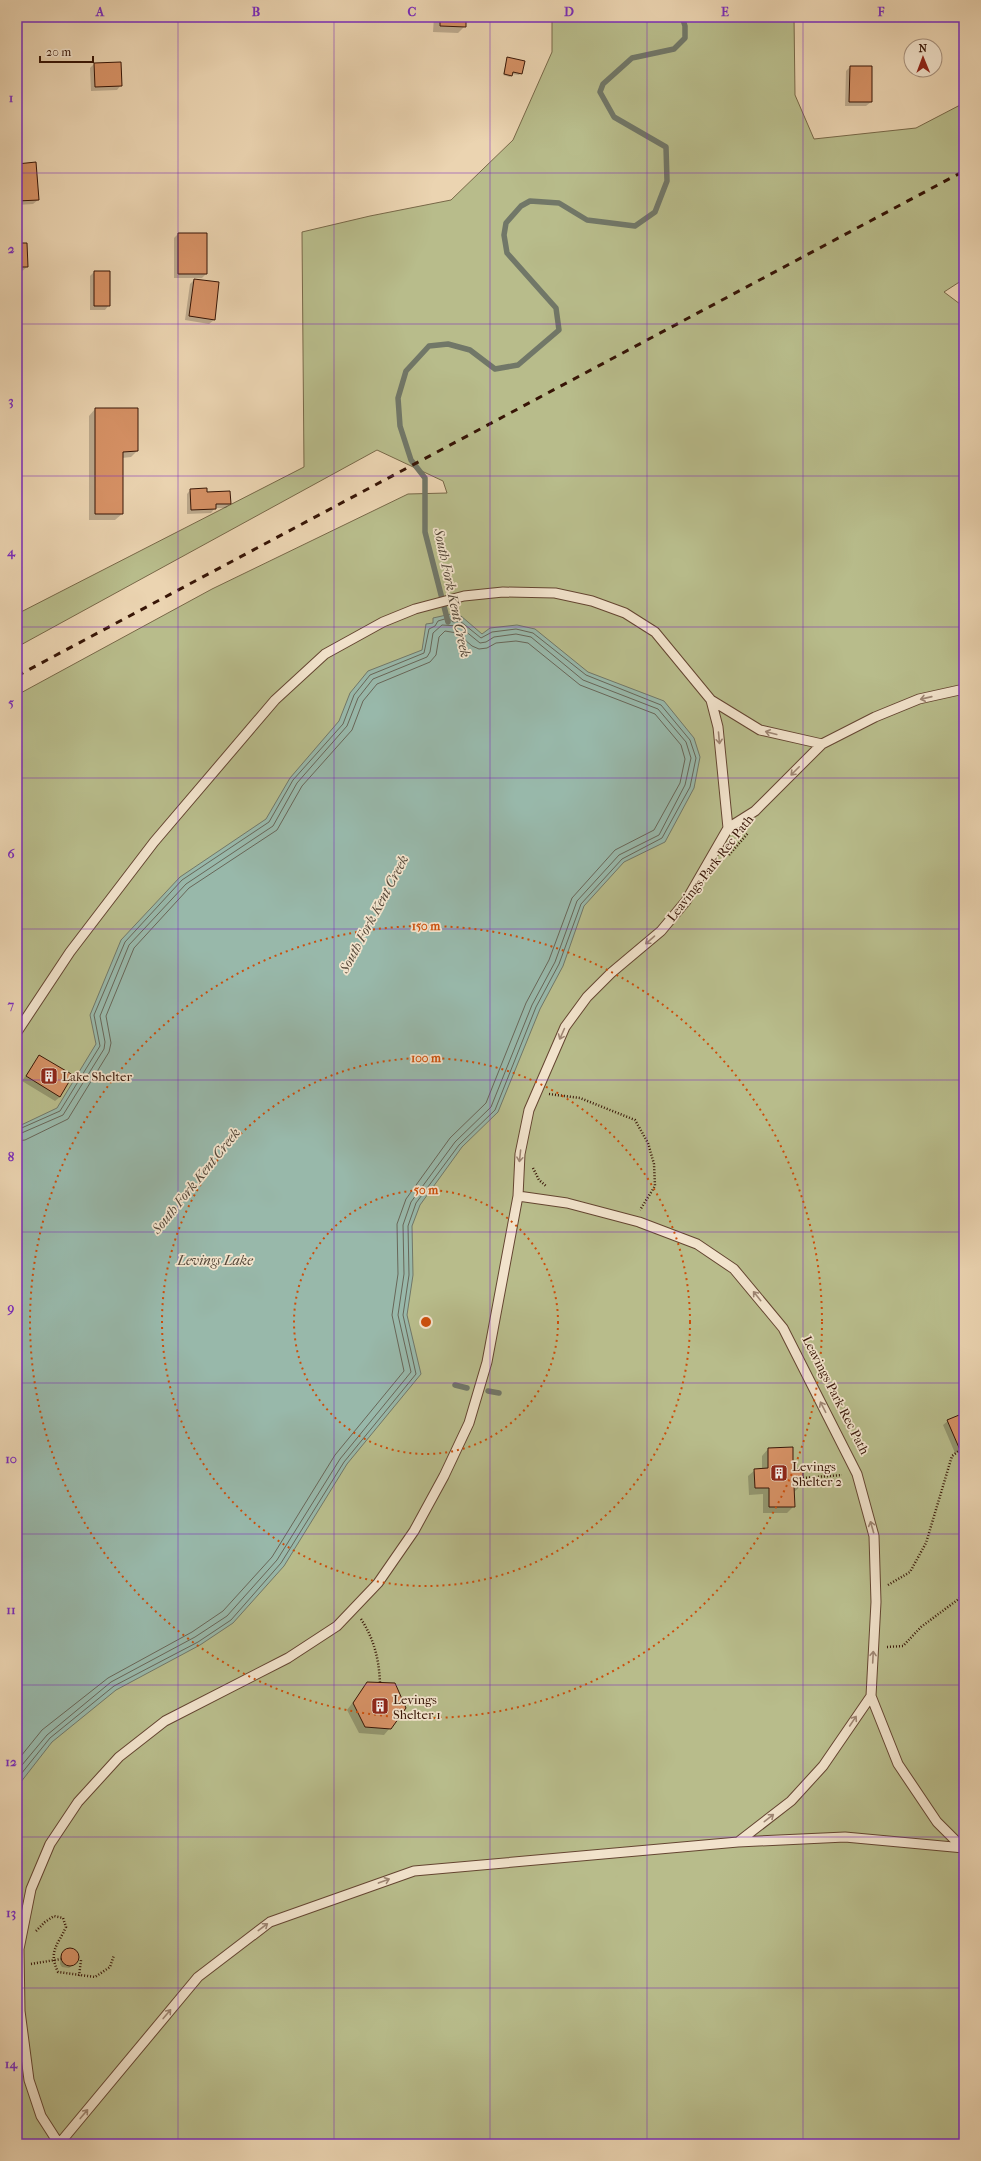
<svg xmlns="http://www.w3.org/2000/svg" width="981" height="2161" viewBox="0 0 981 2161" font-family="'IM FELL French Canon',serif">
	<rect width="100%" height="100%" fill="#ebd4b1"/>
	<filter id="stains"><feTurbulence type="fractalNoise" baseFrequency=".005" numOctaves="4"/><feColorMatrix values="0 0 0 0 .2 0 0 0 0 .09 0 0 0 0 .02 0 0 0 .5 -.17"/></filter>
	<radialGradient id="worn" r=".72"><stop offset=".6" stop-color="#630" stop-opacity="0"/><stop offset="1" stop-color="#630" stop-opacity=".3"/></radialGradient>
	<path fill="#b8bc8b" stroke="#786848" d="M552,17H794L795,95L814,139L916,128L964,103V279L944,292L964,307V2144H17V695L212,589L408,494L447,493L443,481L377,450L17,647V614L304,467L302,232L370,216L451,200L513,140L552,52Z"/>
	<path fill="#98b8aa" stroke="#717768" d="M451,614L454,618L461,616L482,634L490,628L517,625L535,629L588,672L664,701L694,738L700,757L694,788L665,842L624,862L584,906L563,966L540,1009L498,1112L462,1147L420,1205L412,1226L413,1275L407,1315L421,1374L347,1464L284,1566L233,1623L200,1645L116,1690L52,1742L17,1787V1127L57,1108L96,1044L90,1015L121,940L180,877L266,819L290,778L339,721L350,693L368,671L422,650L426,624L433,623V618Z"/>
	<path fill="#0003" d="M434,17H465V26L458,33L433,32Z
		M507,58L521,73L519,75L512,74L510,77L503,75Z
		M94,64L121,85L117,90L91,91L90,68Z
		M850,67L871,102L866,106H845L846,71Z
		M17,165L38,200L33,204L17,205Z
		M178,234L206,274L202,278H174V238Z
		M17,244L27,267L20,273H17Z
		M94,272L109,305L105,310H90V276Z
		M194,280L218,283L214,320L209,324L185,320L190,284Z
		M95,409L137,451L131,457L122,458V514L115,520H89V416Z
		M191,489L206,493L230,504L226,508H215L211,513L187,514V494Z
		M39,1056L60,1097L55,1101L22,1081Z
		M964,1414V1450L955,1453L943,1425L948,1421Z
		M768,1449L792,1470L802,1485L794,1492V1506L787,1513H763V1494L749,1495L748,1476L755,1470L762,1469V1456Z
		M368,1683L390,1728L384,1735L359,1733L347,1710Z
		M67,1949L75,1950L77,1954L76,1963L69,1968L62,1967L60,1964L61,1954Z"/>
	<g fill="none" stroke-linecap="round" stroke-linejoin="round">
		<path stroke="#686658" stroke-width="1" d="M17,1130L60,1111L100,1046L94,1015L125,942L182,880L269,822L293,780L343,724L354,695L370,675L424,653L429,629L435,626L438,621L448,618L453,622L460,621L481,638L492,632L516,629L533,633L586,675L661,705L690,740L696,758L690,787L662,838L622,859L581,904L559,964L536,1007L495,1110L459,1145L416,1203L408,1226L409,1275L403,1315L416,1374L344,1462L281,1563L231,1620L198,1642L114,1686L50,1738L17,1779
			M17,1135L63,1115L104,1049L105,1042L100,1016L129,945L186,884L273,826L297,783L347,726L358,698L373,679L427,657L430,652L433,633L442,625L459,626L480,643L486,642L494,637L516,634L531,637L583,680L658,709L686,742L691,758L685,785L659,835L619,855L577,901L555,962L532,1005L491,1107L455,1142L411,1202L403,1225L404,1274L398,1315L411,1372L340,1459L277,1560L227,1616L195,1637L111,1682L47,1735L17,1771
			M17,1141L25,1140L68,1119L109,1052L111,1043L106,1016L134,948L189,888L277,830L302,786L352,730L363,701L377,684L430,662L436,655L439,637L445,631L457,633L472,646L479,649L487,648L496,643L516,641L528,643L580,685L655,714L681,745L685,759L680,783L654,830L615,850L572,898L549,960L526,1003L486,1103L450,1138L406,1199L397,1224L398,1274L392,1315L404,1371L335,1455L272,1557L223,1611L192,1632L108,1678L42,1730L17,1761"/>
		<path stroke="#717768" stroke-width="5.5" d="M448,622L425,532V478L411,460L400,426L398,398L406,371L429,346L448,344L470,350L495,369L518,365L559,330L556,308L507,253L504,235L506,223L521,206L530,201L559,203L587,220L635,226L655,212L667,181L666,147L614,117L600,92L603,84L632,58L674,49L685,38V26L682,17
			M455,1385L467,1388
			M488,1391L499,1393"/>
	</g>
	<path fill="#d79266" stroke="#371506" d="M440,17H466V27L440,26Z
		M507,57L525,61L522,74L513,72L512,76L504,74Z
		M121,62L122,86L95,87L94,63Z
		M850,66H872V102H849Z
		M36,162L39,200L17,201V164Z
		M178,233H207V274H178Z
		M17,243H27L28,267H17Z
		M94,271H110V306H94Z
		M194,279L219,282L215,320L189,316Z
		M95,408H138V451L123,452V514H95Z
		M207,488V492L230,491L231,504H216V509L191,510L190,489Z
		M39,1055L73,1075L60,1097L26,1076Z
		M964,1413V1448L960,1450L947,1420Z
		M793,1447V1469H803V1486H794L795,1507H769V1488H755L754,1469L768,1468V1448Z
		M367,1682L395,1683L406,1708L391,1729L365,1727L353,1703Z
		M61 1957a9 9 0 1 1 18 0a9 9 0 1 1-18 0Z"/>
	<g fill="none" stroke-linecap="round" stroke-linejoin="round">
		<defs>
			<path id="lane" d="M728,828L755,811L822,744L875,717L919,699L964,689
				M17,1032L70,952L154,842L275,700L325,654L383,622L415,609L464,596L503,592L555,593L592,601L625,613L655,632L711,700L760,730L822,744
				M518,1196L567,1203L639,1222L697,1244L734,1269L783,1328L857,1474L874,1536L876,1602L871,1696L898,1764L937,1822L963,1848
				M738,1842L791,1801L823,1766L871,1696
				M59,2144L41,2116L29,2080L20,2011L19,1949L31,1889L50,1844L78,1802L119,1757L165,1721L288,1658L337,1626L378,1583L414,1531L444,1476L469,1423L487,1362L518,1196L520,1154L529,1110L565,1027L587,997L611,973L661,931L686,901L728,828L718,727L711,700
				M59,2144L198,1977L270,1922L414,1871L738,1842L845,1837L964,1848"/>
		</defs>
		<use href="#lane" stroke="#644531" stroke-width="11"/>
		<path stroke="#371506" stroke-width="2.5" stroke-dasharray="1 2" stroke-linecap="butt" d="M729,855L748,833
			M549,1094L580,1098L635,1120L648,1143L654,1164L655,1186L640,1210
			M533,1168L539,1180L546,1186
			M803,1478L842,1475
			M888,1585L910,1572L926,1543L952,1456L960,1450
			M361,1619C374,1639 379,1659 380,1683
			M887,1647L903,1646L921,1627L964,1595
			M36,1931L45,1922L54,1916L63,1918L66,1927C58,1945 48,1951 58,1972L95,1977L110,1967L114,1955
			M31,1964L61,1959
			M79,1976L81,1960"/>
		<use href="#lane" stroke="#f2e3cc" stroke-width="9"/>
		<path stroke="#371506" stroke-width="3" stroke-dasharray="7 7" stroke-linecap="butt" d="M17,676L964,171"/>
	</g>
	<defs><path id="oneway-shaft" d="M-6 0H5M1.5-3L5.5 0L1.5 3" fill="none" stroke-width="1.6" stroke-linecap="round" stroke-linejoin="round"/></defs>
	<g stroke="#9e8673">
		<use href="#oneway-shaft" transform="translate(926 698) rotate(167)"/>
		<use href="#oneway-shaft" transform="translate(771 733) rotate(-165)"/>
		<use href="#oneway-shaft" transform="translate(719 738) rotate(85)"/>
		<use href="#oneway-shaft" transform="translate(795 771) rotate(135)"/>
		<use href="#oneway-shaft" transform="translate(650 940) rotate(139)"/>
		<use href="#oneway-shaft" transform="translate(562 1034) rotate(114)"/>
		<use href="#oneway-shaft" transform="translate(520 1156) rotate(96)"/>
		<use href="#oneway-shaft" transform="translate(757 1296) rotate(-129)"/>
		<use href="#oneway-shaft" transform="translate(823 1407) rotate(-117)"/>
		<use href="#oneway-shaft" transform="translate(872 1527) rotate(-106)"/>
		<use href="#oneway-shaft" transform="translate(873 1657) rotate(-87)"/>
		<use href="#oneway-shaft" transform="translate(853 1721) rotate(-56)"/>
		<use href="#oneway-shaft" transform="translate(769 1818) rotate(-38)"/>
		<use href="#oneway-shaft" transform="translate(384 1881) rotate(-20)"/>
		<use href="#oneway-shaft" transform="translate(263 1927) rotate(-37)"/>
		<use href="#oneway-shaft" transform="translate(167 2014) rotate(-50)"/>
		<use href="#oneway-shaft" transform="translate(84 2114) rotate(-50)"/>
	</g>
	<path fill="none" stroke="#7b2cbf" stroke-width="1" stroke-opacity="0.55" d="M178,17V2144M334,17V2144M490,17V2144M647,17V2144M803,17V2144M17,173H964M17,324H964M17,476H964M17,627H964M17,778H964M17,929H964M17,1080H964M17,1232H964M17,1383H964M17,1534H964M17,1685H964M17,1837H964M17,1988H964"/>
	<g fill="none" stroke="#cd4f0b" stroke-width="2" stroke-dasharray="2 4">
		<circle cx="426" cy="1322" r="132"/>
		<circle cx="426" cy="1322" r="264"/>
		<circle cx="426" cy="1322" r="396"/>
	</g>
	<defs>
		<symbol id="building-square" viewBox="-11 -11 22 22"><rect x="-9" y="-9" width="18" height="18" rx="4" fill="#8f2418" stroke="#f2e3cc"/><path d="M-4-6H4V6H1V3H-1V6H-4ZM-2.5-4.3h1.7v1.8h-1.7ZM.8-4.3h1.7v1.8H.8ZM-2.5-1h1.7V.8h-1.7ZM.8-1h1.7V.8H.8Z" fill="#fff"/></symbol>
	</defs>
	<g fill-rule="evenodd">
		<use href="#building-square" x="39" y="1066" width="20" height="20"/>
		<use href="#building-square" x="769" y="1463" width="20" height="20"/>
		<use href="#building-square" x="370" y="1696" width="20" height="20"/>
	</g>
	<g text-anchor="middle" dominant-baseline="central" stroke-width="3.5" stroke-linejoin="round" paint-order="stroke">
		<g font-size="13" fill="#371506" stroke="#f2e3cc">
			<text transform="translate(710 868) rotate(-52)">Leavings Park Rec Path</text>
			<text transform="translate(836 1395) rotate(63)">Leavings Park Rec Path</text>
		</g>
		<g font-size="13" fill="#371506" stroke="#f2e3cc" text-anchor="start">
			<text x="62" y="1076">Lake Shelter</text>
			<text x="792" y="1466">Levings<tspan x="792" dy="15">Shelter 2</tspan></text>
			<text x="393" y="1699">Levings<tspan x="393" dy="15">Shelter 1</tspan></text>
		</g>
		<g font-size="14" font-style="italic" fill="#544637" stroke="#f2e3cc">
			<text transform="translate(452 593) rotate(78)">South Fork Kent Creek</text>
			<text transform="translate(374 914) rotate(-62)">South Fork Kent Creek</text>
			<text transform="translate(196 1181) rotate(-51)">South Fork Kent Creek</text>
			<text x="215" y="1260">Levings Lake</text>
		</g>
	</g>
	<circle cx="426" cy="1322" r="6" fill="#cd4f0b" stroke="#f2e3cc" stroke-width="2"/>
	<g font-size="12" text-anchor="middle" font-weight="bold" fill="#cd4f0b" stroke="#f2e3cc" stroke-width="3.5" stroke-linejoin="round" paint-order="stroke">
		<text x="426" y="930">150 m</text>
		<text x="426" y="1062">100 m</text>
		<text x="426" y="1194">50 m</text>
	</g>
	<rect width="981" height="2161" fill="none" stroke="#ebd4b1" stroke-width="44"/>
	<g transform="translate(923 58) rotate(359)"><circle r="19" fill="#f2e3cc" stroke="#a7917d"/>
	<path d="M0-3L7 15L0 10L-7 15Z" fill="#8f2418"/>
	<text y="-6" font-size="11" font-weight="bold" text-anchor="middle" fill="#371506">N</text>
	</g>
	<path d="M40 56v6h53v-6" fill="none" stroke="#371506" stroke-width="2"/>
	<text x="46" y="56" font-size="12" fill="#371506" stroke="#f2e3cc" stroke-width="3" paint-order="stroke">20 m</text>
	<rect x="22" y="22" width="937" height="2117" fill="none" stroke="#7b2cbf" stroke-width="1.5"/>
	<g font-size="13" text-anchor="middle" font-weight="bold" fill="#7b2cbf">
		<text x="100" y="16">A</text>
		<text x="256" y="16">B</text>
		<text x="412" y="16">C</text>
		<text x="569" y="16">D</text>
		<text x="725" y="16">E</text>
		<text x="881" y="16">F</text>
		<text x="11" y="102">1</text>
		<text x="11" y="253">2</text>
		<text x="11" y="405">3</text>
		<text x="11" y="556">4</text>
		<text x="11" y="707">5</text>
		<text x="11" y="858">6</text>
		<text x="11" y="1009">7</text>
		<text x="11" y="1161">8</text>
		<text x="11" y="1312">9</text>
		<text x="11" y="1463">10</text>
		<text x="11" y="1614">11</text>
		<text x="11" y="1766">12</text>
		<text x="11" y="1917">13</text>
		<text x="11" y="2068">14</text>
	</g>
	<rect width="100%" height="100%" filter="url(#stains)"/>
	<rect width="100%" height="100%" fill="url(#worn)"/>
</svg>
